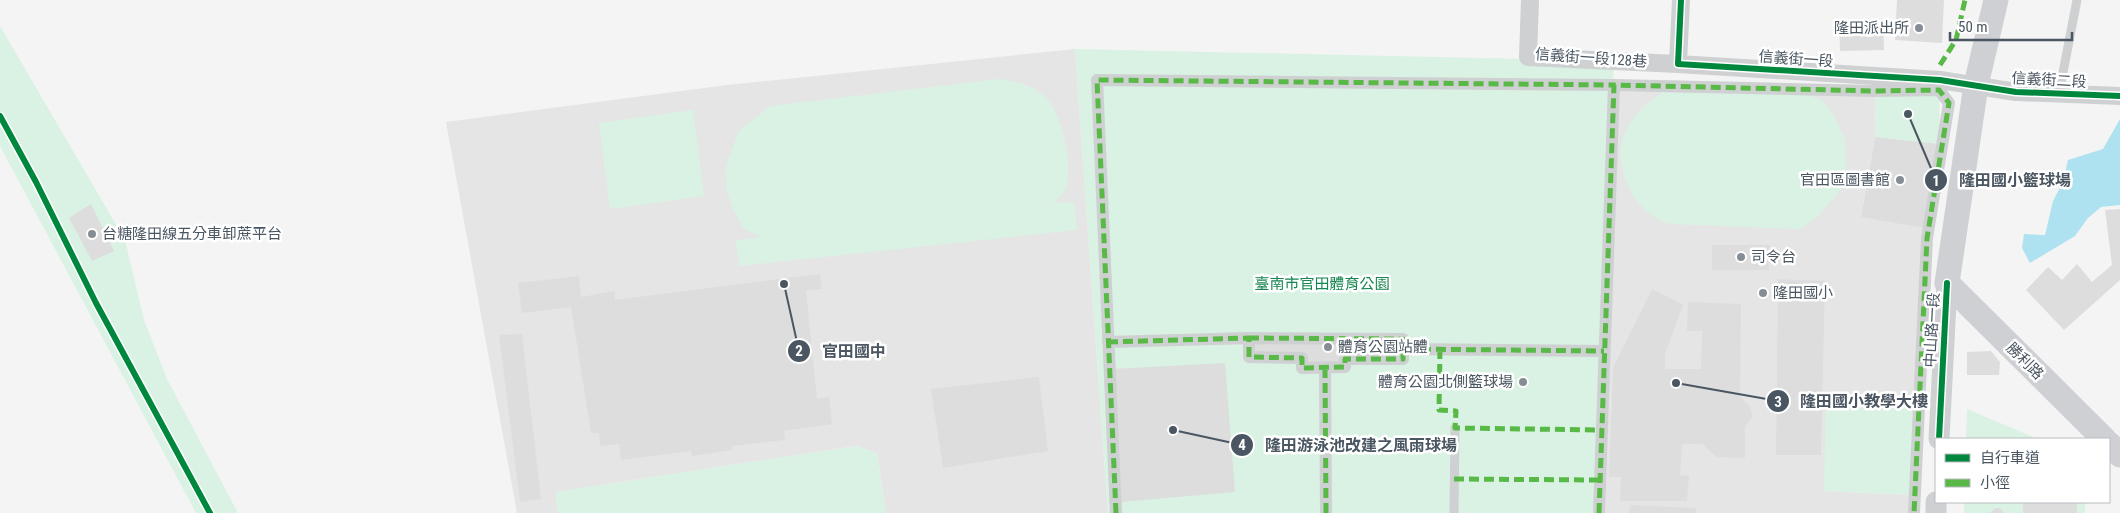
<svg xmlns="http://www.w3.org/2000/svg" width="2120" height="513" viewBox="0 0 2120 513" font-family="'Roboto Condensed','Noto Sans TC',sans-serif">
	<rect width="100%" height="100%" fill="#f4f4f4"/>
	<path fill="#e6e5e6" d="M1075,49L1108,513H886L877,453L856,446L556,492L558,513H517L446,122L727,85Z
		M1614,85L1876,91L1875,137L1861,216L1924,228L1914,400L1824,491L1913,495L1912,513H1598Z"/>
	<path fill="#d9f2e3" d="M0,26L125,240L144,320L167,379L238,513H196L0,146Z
		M1075,49L1614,61L1598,513H1108Z
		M999,79C1016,81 1036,86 1048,100C1063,119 1075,170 1064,192C1062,196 1056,200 1053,203L1074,202L1077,230L739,266L736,240L762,237L744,229L733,209L727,191L726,167L738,132L770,106Z
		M1939,90L1940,144L1875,137L1876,91Z
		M1663,92L1806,94L1824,101L1835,117L1845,140L1846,165L1843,187L1816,218L1801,229C1767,228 1732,226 1698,225C1688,224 1673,226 1664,222C1638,211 1624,186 1621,159C1618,129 1640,107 1663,92Z
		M693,110L704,196L610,209L599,123Z
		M1826,397L1914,400L1913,495L1824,491Z
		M1967,409L2038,439H1966Z
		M856,446L877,453L886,513H558L556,492Z
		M1964,502H2085V513H1964Z"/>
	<path fill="#aee2f0" d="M2120,119V205L2101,207L2088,218L2075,236L2030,263L2022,248L2024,234L2045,235L2053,201L2063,182L2068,160L2103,149Z"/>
	<path fill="#ddddde" d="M1897,0H1944L1942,43L1895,40Z
		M1883,19L1884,50L1840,51L1839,20Z
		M1875,137L1940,144L1924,228L1861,217Z
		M91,204L114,251L92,261L69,218Z
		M2120,209V280L2064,330L2026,290L2048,267L2062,280L2077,264L2092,282L2112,265L2105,210Z
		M1712,245H1770L1769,270H1712Z
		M820,274L822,289L806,290L817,399L829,397L832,424L784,431L785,440L732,446V450L692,456L691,451L621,460L619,444L600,446L599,433H591L571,307L522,313L518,283L579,276L581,297L615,291V300Z
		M1778,279L1825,281L1821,455H1776Z
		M1652,289L1683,305L1665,354V369H1701L1702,331H1687L1688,302L1741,304L1740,397L1749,405L1753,416L1745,427V458L1717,457L1702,444H1682L1680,475L1689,476L1687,501H1620L1621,477H1609L1613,367Z
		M522,334L541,499L520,502L499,335Z
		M1249,334L1407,335V359H1345V367L1302,368V358L1249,357Z
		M1991,351L2000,362L1999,375H1967V352Z
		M1225,363L1235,492L1121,502L1112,369Z
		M1039,377L1048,451L943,468L931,389Z
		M2023,502H2077V513H2023Z
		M1630,505L1696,508V513H1629Z
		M1995,508H2000L2004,513H1990Z"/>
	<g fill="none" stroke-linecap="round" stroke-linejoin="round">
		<path stroke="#ced0d2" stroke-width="9" d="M2059,93L2077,0
			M1454,513L1455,428"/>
		<path stroke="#ced0d2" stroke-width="12" d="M1249,338L1403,339V349
			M1108,342L1249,338V357L1302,358V368L1345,367V359H1403V349L1604,351
			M1325,368L1326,513
			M1116,513L1097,80L1614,85
			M1599,513L1614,85L1876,91L1939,90L1949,103L1927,238L1914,513"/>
		<path stroke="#ced0d2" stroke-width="18" d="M1530,0L1528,57L1678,64
			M1681,0L1678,64L1940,80L2016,92L2120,96"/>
		<path stroke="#ced0d2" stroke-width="21" d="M1939,439L1947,283
			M1936,513V502"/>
		<path stroke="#ced0d4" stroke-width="25" d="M1996,0L1976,85L1947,283L2104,439
			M2109,444L2120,455"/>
		<path stroke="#58b947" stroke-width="5" stroke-dasharray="10 5" stroke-linecap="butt" d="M1940,65L1956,40L1965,0
			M1249,338L1403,339V349
			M1108,342L1249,338V357L1302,358V368L1345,367V359H1403V349L1604,351
			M1440,349L1439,410L1456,411L1455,428L1601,430
			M1325,368L1326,513
			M1454,479L1599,480
			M1116,513L1097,80L1614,85
			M1599,513L1614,85L1876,91L1939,90L1949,103L1927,238L1914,513"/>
		<defs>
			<path id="cycleway" d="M1681,0L1678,64L1940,80L2016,92L2120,96
				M0,116L36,182L96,303L210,513
				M1939,439L1947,283"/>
		</defs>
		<use href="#cycleway" stroke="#fff" stroke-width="9"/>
		<use href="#cycleway" stroke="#00873e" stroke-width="6"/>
	</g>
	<g fill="#868d94" stroke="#fff" stroke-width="2">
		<circle cx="1919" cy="28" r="5"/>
		<circle cx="1900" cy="180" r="5"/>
		<circle cx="92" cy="234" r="5"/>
		<circle cx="1741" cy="257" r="5"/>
		<circle cx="1763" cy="293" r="5"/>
		<circle cx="1328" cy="347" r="5"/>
		<circle cx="1523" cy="382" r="5"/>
	</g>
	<g text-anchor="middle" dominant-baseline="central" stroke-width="5" stroke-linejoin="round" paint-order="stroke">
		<g font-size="15" fill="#4a5661" stroke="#fff" text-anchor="start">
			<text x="1909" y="28" text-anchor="end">隆田派出所</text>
			<text x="1890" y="180" text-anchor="end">官田區圖書館</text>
			<text x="102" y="234">台糖隆田線五分車卸蔗平台</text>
			<text x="1751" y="257">司令台</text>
			<text x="1773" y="293">隆田國小</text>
			<text x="1338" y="347">體育公園站體</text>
			<text x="1513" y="382" text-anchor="end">體育公園北側籃球場</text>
		</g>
		<g font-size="15" fill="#4a5661" stroke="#fff">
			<text transform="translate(1591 58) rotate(4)">信義街一段128巷</text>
			<text transform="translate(1796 59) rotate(4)">信義街一段</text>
			<text transform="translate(2049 80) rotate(3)">信義街二段</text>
			<text transform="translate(1932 330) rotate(-87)">中山路一段</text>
			<text transform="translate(2025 361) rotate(45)">勝利路</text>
		</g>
		<g font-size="15" fill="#17864f" stroke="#fff">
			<text x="1322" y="284">臺南市官田體育公園</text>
		</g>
	</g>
	<path fill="none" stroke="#4a5661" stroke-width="2" d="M1908 114L1936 180M784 284L799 351M1676 383L1778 401M1173 430L1242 445"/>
	<g fill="#4a5661" stroke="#fff" stroke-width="2">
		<circle cx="1908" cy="114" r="5"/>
		<circle cx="784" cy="284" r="5"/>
		<circle cx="1676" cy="383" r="5"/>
		<circle cx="1173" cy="430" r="5"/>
		<circle cx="1936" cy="180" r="12"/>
		<circle cx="799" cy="351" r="12"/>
		<circle cx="1778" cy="401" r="12"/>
		<circle cx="1242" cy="445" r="12"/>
	</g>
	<g font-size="15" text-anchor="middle" font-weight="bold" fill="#fff">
		<text x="1936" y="186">1</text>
		<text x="799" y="356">2</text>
		<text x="1778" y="407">3</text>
		<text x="1242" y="450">4</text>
	</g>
	<g font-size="16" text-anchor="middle" font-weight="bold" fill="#4a5661" stroke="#fff" stroke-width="5" stroke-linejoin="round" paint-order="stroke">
		<text x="2015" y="186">隆田國小籃球場</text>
		<text x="854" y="357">官田國中</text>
		<text x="1864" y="407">隆田國小教學大樓</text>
		<text x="1361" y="451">隆田游泳池改建之風雨球場</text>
	</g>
	<rect x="1935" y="438" width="175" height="65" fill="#ffffff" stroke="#b7bbc0"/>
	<rect x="1945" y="454" width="25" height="8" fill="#00873e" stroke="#b7bbc0"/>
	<text x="1980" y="463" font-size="15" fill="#4a5661">自行車道</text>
	<rect x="1945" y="479" width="25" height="8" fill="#58b947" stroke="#b7bbc0"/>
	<text x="1980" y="488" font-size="15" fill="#4a5661">小徑</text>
	<path d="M1950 32v8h122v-8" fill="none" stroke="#4a5661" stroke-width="2.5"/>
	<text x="1958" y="32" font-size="15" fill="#4a5661" stroke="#ffffff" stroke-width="4" paint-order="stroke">50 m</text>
</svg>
